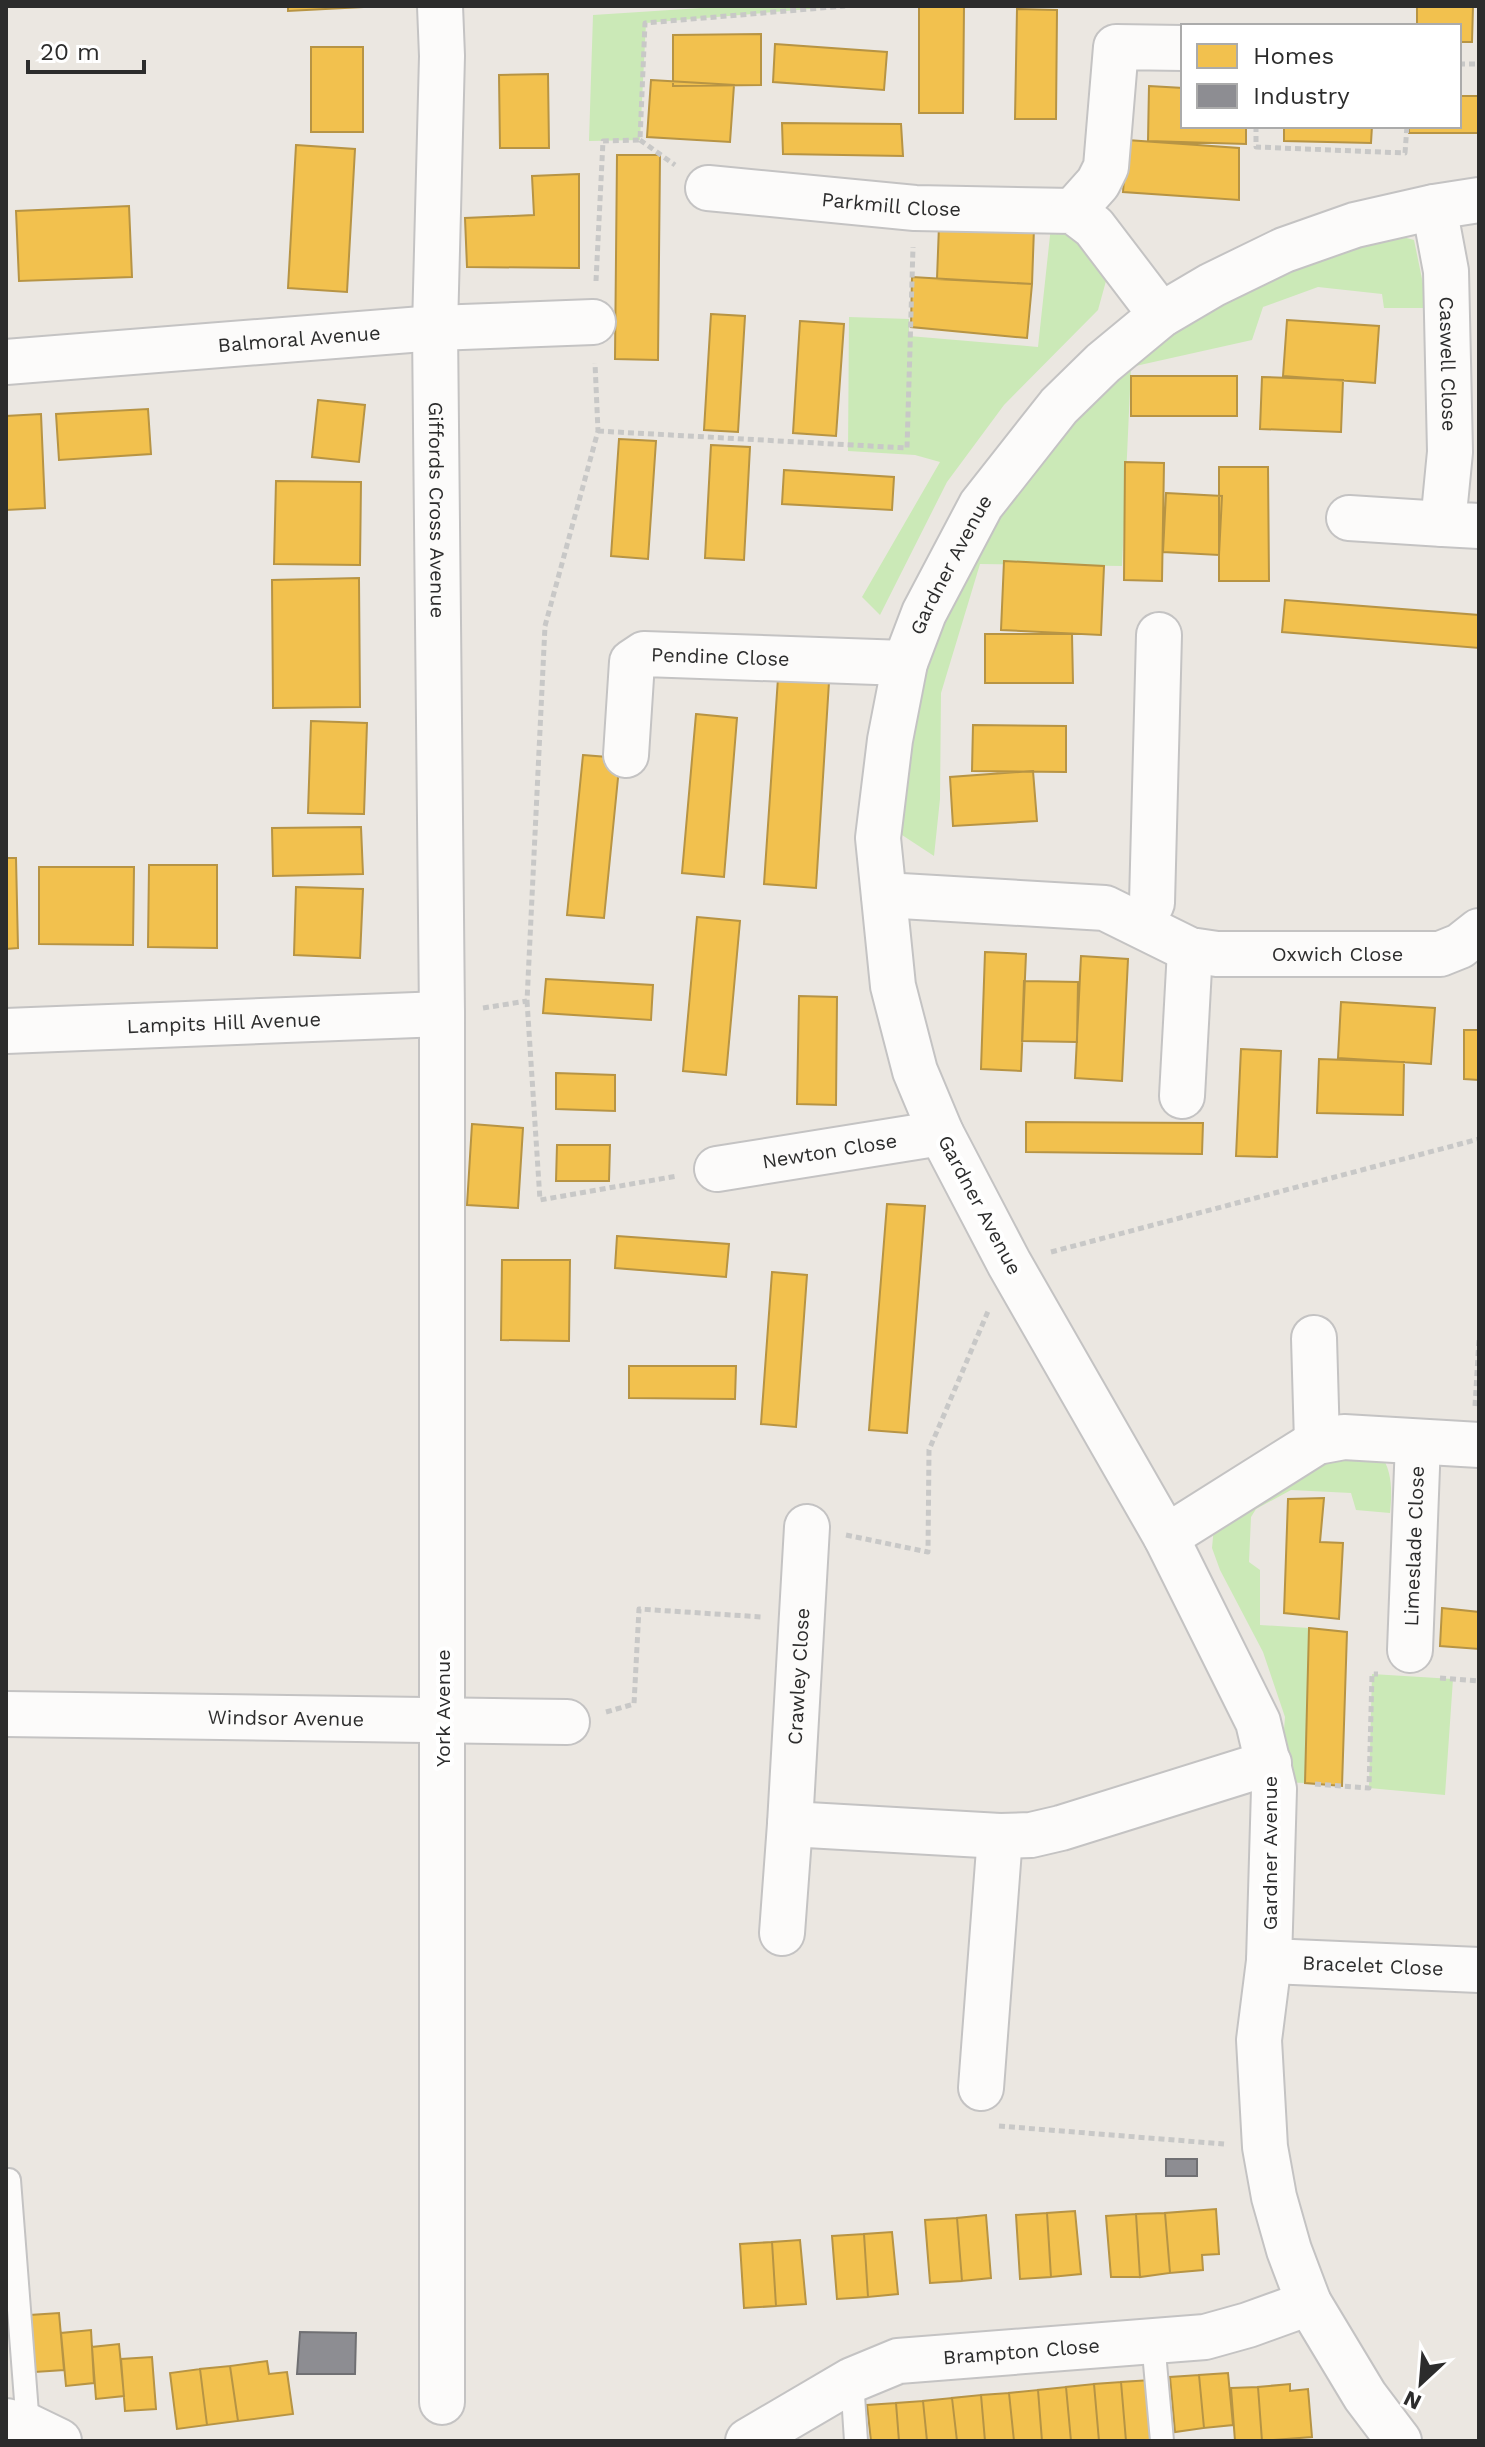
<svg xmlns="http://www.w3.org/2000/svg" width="1485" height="2447" viewBox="0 0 1485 2447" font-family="'Work Sans',sans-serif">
	<rect width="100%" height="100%" fill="#ebe7e1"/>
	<path fill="#cbe9b7" d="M732,6H845L646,23L640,140L589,141L593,15Z
		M1052,217L1090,249L1106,281L1098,310L1004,405L947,482L880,615L862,597L940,462L915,455L848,451L849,317L909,319V336L1038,347Z
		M1381,231L1414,240L1428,308H1384L1382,294L1318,287L1263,307L1252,340L1131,367L1122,566L980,564L941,693L940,799L934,856L902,835L904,744L946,600L993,509L1107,372L1258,273Z
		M1317,1442L1380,1454C1393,1471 1392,1493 1390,1513L1356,1510L1351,1493L1291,1490L1256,1509L1251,1517L1249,1562L1260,1570V1625L1309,1628L1305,1783L1280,1782L1285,1717L1263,1652L1220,1570L1212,1548L1214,1527Z
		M1372,1674L1453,1679L1445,1795L1369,1788Z"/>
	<path fill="#f2c14e" stroke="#b79444" stroke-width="2" d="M288,6H363V7L288,11Z
		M919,6H964L963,113H919Z
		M1417,6H1473L1472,42H1459V26H1417Z
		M1017,9L1057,10L1056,119H1015Z
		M761,34V85L673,86V35Z
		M775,44L887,52L884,90L773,82Z
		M311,47H363V132H311Z
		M548,74L549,148H500L499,75Z
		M651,80L734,85L730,142L647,137Z
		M1149,86L1183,88V126H1246V144L1148,141Z
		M1459,96H1479V133H1409V126H1459Z
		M782,123L901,124L903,156L783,154Z
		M1284,126H1372L1371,143L1284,141Z
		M1127,140L1239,148V200L1123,192Z
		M296,145L355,149L347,292L288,288Z
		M617,155H660L658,360L615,359Z
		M579,174V268L467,267L465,218L534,215L532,176Z
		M129,206L132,277L19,281L16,211Z
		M939,225L1034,228L1032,284L937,279Z
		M912,277L1032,284L1027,338L911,327Z
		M711,314L745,316L738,432L704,430Z
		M1287,320L1379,326L1375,383L1283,376Z
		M800,321L844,324L836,436L793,433Z
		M1131,376H1237V416H1131Z
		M1262,377L1343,380L1341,432L1260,429Z
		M318,400L365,405L359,462L312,457Z
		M148,409L151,454L59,460L56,414Z
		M41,414L45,508L6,510V416Z
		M619,439L656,441L648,559L611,556Z
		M711,445L750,447L744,560L705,558Z
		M1125,462L1164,463L1162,581L1124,580Z
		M1219,467H1268L1269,581H1219Z
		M784,470L894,477L892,510L782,504Z
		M276,481L361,482L360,565L274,564Z
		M1166,493L1222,496L1219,555L1163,552Z
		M1004,561L1104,566L1101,635L1001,630Z
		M359,578L360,707L273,708L272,580Z
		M1285,600L1479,615V648L1282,632Z
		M985,634H1072L1073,683H985Z
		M778,678L829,682L816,888L764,884Z
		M696,714L737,718L724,877L682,873Z
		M311,721L367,723L364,814L308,813Z
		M973,725L1066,726V772L972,771Z
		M583,755L620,758L604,918L567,915Z
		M1033,771L1037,821L953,826L950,777Z
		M361,827L363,874L273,876L272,828Z
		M6,858H16L18,948L6,949Z
		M149,865H217V948L148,947Z
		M39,867H134L133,945L39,944Z
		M296,887L363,889L360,958L294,955Z
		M697,917L740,921L726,1075L683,1071Z
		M985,952L1026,954L1021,1071L981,1069Z
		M1081,956L1128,959L1122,1081L1075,1078Z
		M546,979L653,985L651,1020L543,1013Z
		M1024,981L1078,982L1077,1042L1022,1041Z
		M799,996L837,997L836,1105L797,1104Z
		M1341,1002L1435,1008L1431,1064L1338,1058Z
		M1464,1030H1479V1080L1464,1079Z
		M1241,1049L1281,1051L1277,1157L1236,1156Z
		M1319,1059L1404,1062L1403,1115L1317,1113Z
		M556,1073L615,1075V1111L556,1109Z
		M1026,1122L1203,1123L1202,1154L1026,1152Z
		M472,1124L523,1128L518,1208L467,1205Z
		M557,1145H610L609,1181H556Z
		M887,1204L925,1206L907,1433L869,1430Z
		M617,1236L729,1244L726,1277L615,1268Z
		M502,1260H570L569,1341L501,1340Z
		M772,1272L807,1275L796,1427L761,1424Z
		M629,1366H736L735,1399L629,1398Z
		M1324,1498L1320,1542L1343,1543L1339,1619L1284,1613L1288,1499Z
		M1442,1608L1479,1612V1649L1440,1646Z
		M1309,1628L1347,1632L1342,1786L1305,1783Z
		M1216,2209L1219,2254L1202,2255L1203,2270L1170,2273L1165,2213Z
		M1075,2211L1081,2274L1051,2277L1047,2213Z
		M1047,2213L1051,2277L1020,2279L1016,2215Z
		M1165,2213L1170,2273L1140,2277L1136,2214Z
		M1136,2214L1140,2277H1111L1106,2216Z
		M986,2215L991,2278L962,2281L957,2218Z
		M957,2218L962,2281L930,2283L925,2220Z
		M892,2232L898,2294L868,2297L864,2234Z
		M864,2234L868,2297L837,2299L832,2236Z
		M800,2240L806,2304L776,2306L772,2242Z
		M772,2242L776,2306L744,2308L740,2244Z
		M59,2313L64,2370L35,2372L30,2315Z
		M91,2330L94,2383L66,2386L61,2333Z
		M119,2344L124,2396L96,2399L92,2347Z
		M152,2357L156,2409L125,2411L121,2359Z
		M267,2361L269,2374L287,2372L293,2414L238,2421L230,2366Z
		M230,2366L238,2421L207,2425L200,2369Z
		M200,2369L207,2425L177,2429L170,2373Z
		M1228,2373L1233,2425L1204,2428L1199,2375Z
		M1199,2375L1204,2428L1175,2432L1170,2377Z
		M1151,2380L1157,2441H1126L1121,2382Z
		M1121,2382L1126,2441H1099L1094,2384Z
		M1094,2384L1099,2441H1071L1066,2387Z
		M1290,2384V2391L1308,2389L1312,2437L1262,2441L1258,2387Z
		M1066,2387L1071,2441H1042L1038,2390Z
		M1258,2387L1262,2441H1235L1231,2388Z
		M1038,2390L1042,2441H1014L1009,2393Z
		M1009,2393L1014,2441H985L981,2395Z
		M981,2395L985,2441H957L952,2398Z
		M952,2398L957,2441H927L923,2401Z
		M923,2401L927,2441H899L896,2403Z
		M896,2403L899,2441H871L867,2405Z"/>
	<path fill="#8d8d92" stroke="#707073" stroke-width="2" d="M1166,2159H1197V2176H1166Z
		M300,2332L356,2333L355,2374H297Z"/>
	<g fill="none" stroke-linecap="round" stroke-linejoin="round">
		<defs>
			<path id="lane" d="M6,2180H9L28,2426
				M1153,2341L1162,2441
				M852,2380L856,2441"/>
			<g id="street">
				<path id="s1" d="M440,6L442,56L435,328L442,1014V2402"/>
				<path id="s2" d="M708,188L915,208L1073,211L1094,227L1161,315"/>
				<path id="s3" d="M1434,207L1446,271L1450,452L1443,524L1479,526"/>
				<path d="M1073,211L1098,183L1106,167L1116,47L1183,48"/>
				<path id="s4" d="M6,362L435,328L593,322"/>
				<path d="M1349,518L1443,524"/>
				<path id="s5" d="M626,755L632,662L644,654L905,663"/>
				<path id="s6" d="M884,895L1105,908L1190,950L1217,954H1440L1460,946L1479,931"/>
				<path d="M1141,925L1152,903L1159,635"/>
				<path id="s7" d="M6,1031L442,1014"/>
				<path d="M1182,1096L1190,950"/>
				<path id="s8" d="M717,1169L941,1133"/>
				<path d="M1314,1338L1317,1442"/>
				<path d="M1166,1537L1317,1442L1344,1437L1479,1445"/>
				<path id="s9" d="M1410,1650L1418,1442"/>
				<path id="s10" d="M6,1714L567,1722"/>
				<path id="s11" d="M790,1824L807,1527"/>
				<path d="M782,1933L790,1824L1000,1836L1031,1835L1061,1828L1269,1763"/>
				<path id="s12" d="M1269,1961L1479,1970"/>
				<path d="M981,2088L1000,1836"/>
				<path d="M6,2421L28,2426L59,2441"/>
				<path id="s13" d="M748,2441L852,2380L898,2361L1205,2337L1248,2325L1309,2303"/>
				<path id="s14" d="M1399,2441L1365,2396L1309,2303L1289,2250L1274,2197L1265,2147L1259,2040L1269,1961L1274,1789L1258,1722L1166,1537L1009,1263L941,1133L915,1071L893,986L878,838L890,740L905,663L924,613L981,505L1059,406L1103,363L1161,315L1212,285L1284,250L1355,225L1434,207L1479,200"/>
			</g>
		</defs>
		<use href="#lane" stroke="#c4c3c3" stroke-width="26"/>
		<use href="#street" stroke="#c4c3c3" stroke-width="48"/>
		<path stroke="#c8c8c7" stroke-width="5" stroke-dasharray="6 4" stroke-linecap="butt" d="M1459,64H1479
			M1256,126V147L1405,153L1407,126
			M640,140L675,165
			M596,281L603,141L640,140L645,23L845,6
			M598,431L907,448L913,247
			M527,1001L540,1200L677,1176
			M483,1008L527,1001L545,626L598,431L595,363
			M1051,1252L1479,1139
			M1475,1406L1479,1339
			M846,1535L928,1552L929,1450L989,1309
			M1440,1678L1479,1681
			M606,1712L634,1704L639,1609L762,1617
			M1315,1784L1369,1788L1372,1674H1378
			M999,2126L1224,2144"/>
		<use href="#lane" stroke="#fcfbfa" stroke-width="22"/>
		<use href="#street" stroke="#fcfbfa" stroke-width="44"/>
	</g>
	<g text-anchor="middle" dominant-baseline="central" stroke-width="8" stroke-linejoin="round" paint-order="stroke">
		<g font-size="20" fill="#2c2c2c" stroke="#fff">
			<text stroke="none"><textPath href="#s2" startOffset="184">Parkmill Close</textPath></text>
			<text stroke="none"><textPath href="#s4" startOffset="294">Balmoral Avenue</textPath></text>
			<text stroke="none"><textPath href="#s3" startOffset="158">Caswell Close</textPath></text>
			<text stroke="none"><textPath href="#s1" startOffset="504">Giffords Cross Avenue</textPath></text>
			<text stroke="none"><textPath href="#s14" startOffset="2014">Gardner Avenue</textPath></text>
			<text stroke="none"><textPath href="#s5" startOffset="184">Pendine Close</textPath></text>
			<text stroke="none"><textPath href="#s6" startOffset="464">Oxwich Close</textPath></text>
			<text stroke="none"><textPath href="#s7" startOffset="218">Lampits Hill Avenue</textPath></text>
			<text stroke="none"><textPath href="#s8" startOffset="114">Newton Close</textPath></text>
			<text transform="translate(980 1205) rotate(62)">Gardner Avenue</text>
			<text stroke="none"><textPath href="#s9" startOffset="104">Limeslade Close</textPath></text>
			<text stroke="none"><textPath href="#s11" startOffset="148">Crawley Close</textPath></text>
			<text transform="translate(443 1708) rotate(-90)">York Avenue</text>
			<text stroke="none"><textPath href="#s10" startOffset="280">Windsor Avenue</textPath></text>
			<text transform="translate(1270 1853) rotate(-90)">Gardner Avenue</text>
			<text stroke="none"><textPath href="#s12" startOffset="104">Bracelet Close</textPath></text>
			<text stroke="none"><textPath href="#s13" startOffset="294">Brampton Close</textPath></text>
		</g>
	</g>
	<rect width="1485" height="2447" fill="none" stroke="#2c2c2c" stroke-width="16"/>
	<rect x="1181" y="24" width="280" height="104" fill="#ffffff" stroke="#ababab" stroke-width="2"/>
	<rect x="1197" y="44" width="40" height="24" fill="#f2c14e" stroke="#ababab" stroke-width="2"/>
	<text x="1253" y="64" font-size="24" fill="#2c2c2c">Homes</text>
	<rect x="1197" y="84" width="40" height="24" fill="#8d8d92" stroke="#ababab" stroke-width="2"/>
	<text x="1253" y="104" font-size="24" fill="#2c2c2c">Industry</text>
	<g transform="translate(1421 2383) rotate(206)" stroke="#ffffff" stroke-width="6" paint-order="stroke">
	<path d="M0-6L14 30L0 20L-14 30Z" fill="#2c2c2c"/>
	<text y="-12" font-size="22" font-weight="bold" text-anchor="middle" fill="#2c2c2c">N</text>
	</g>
	<path d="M28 60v12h116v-12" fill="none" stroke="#2c2c2c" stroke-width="4"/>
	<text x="40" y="60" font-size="24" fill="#2c2c2c" stroke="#ffffff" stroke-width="6" paint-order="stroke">20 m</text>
</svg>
